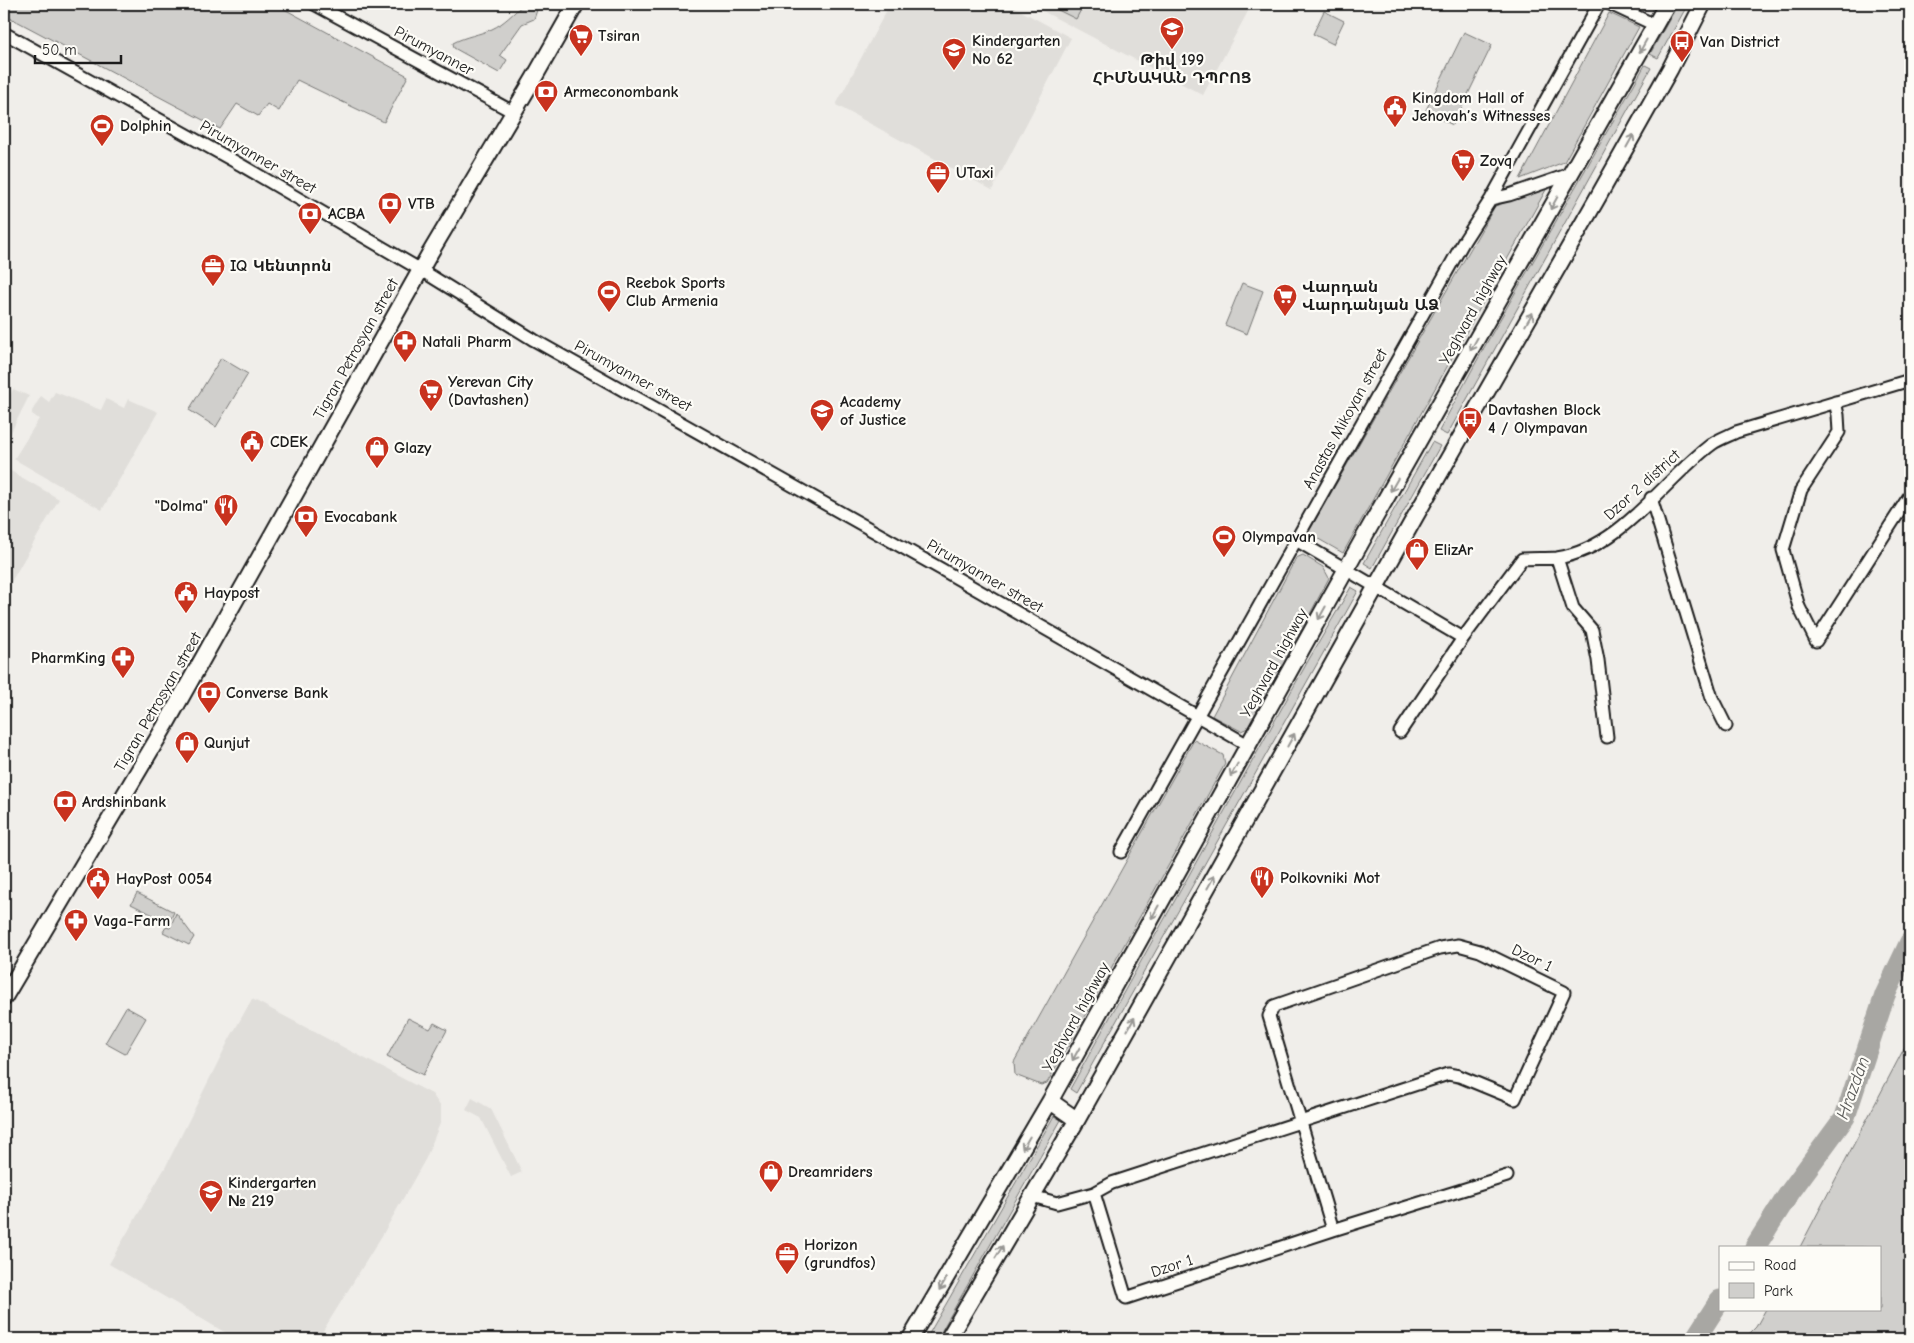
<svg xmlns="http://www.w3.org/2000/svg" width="1914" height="1343" viewBox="0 0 1914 1343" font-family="'Comic Neue','Noto Sans Armenian',sans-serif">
	<rect width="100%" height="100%" fill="#f0eeea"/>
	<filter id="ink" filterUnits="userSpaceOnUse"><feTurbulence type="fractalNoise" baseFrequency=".02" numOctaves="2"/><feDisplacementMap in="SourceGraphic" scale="10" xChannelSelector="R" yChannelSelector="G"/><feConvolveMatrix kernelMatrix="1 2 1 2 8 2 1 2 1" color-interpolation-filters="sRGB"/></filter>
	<g filter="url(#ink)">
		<path fill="#e0deda" d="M890,4H1008L1071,38L992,190L836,105Z
			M1029,4H1252L1203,95Z
			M13,389L29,396L7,440L4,438V407Z
			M55,392L101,410L106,399L124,408L128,399L158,412L102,510L14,459L39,419L32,414V411L41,396L49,402Z
			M4,467L59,499L4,594Z
			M252,999L432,1094L441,1107V1121L426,1158L383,1234L318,1339H236L109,1264L166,1166L229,1040Z
			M472,1098L491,1109L522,1172L511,1177L481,1118L466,1110Z"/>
		<path fill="#d0cfcc" stroke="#767674" d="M7,4H275L408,76L384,122L297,80L279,111L267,104L258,116L237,104L220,129L7,16Z
			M524,4H539L534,19L522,24L500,55L507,60L499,73L454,48L453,43C466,36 479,35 492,29C505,23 513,13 524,4Z
			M1046,4H1084L1076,19Z
			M1678,4H1688L1658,58L1650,54Z
			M1324,11L1344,21L1333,44L1313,34Z
			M1609,13L1639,27L1564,162L1520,179Z
			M1464,32L1492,45L1453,125L1425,112Z
			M1645,65L1651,68L1447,435L1439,431L1486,344Z
			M1547,188L1343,553L1308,533L1495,206Z
			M1242,283L1263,291L1247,334L1225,325Z
			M221,358L248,374L216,427L189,410Z
			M1432,442L1440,446L1372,568L1364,563Z
			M1303,555L1323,567L1329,578L1250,727L1241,731L1212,716L1296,558Z
			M1351,587L1358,591L1076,1093L1070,1089L1308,661Z
			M1194,740L1223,755L1225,764L1047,1083L1041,1085L1015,1075L1014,1062Z
			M137,893L174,912L169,923L131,904Z
			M176,913L194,937L189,945L163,932L166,927L170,928Z
			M126,1007L146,1018L125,1054L105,1043Z
			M408,1018L430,1029L434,1023L447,1030L423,1075L387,1057Z
			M1910,1037V1339H1744L1756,1327L1766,1309H1880V1247H1800Z
			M1054,1116L1061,1120L937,1339H926Z"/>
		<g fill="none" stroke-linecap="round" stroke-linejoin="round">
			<path stroke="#a8a7a3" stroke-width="21" d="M1755,1247L1790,1192L1845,1117L1885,995L1910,942
				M1695,1339L1720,1300"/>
			<defs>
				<path id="minor" d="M314,4L513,112
					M1610,4L1655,25
					M4,33L241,165L421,270L534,340L941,569L1248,745
					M1491,199L1509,195L1570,174
					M1651,498L1712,698L1726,726
					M1296,540L1463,638L1522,559C1533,558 1546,559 1557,558C1622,548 1662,481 1712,444C1719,439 1728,436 1736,432L1910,380
					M1557,558L1573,608L1592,630L1598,660L1607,737
					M1816,641L1799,607L1783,550L1801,490L1839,432L1838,415L1835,402
					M1816,641L1910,495
					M1400,732L1463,638
					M1121,852L1464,241L1491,199L1599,4
					M1094,1193L1126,1298L1333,1230
					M1032,1196L1057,1203L1094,1193L1112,1183L1448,1074L1459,1076L1515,1099L1564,992L1480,951L1458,945L1440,948L1274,1006L1269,1016L1333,1230L1507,1176"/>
				<path id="major" d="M4,998L165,726L430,253L534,78L576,4
					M1050,1101L1077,1120
					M910,1339L1050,1101L1368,530L1667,4
					M948,1339L1077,1120L1415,517L1598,197L1670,69L1703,4"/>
			</defs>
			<use href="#minor" stroke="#1c1c1c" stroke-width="15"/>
			<use href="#major" stroke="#1c1c1c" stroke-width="19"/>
			<use href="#minor" stroke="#fdfcf7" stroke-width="11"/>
			<use href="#major" stroke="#fdfcf7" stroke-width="15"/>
		</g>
		<defs><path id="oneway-shaft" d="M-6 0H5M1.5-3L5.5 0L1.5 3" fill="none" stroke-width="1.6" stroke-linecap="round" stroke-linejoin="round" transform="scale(1.25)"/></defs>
		<g stroke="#989794">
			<use href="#oneway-shaft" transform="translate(1643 46) rotate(119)"/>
			<use href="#oneway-shaft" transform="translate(1630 141) rotate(-61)"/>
			<use href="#oneway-shaft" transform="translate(1554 203) rotate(119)"/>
			<use href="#oneway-shaft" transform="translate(1529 319) rotate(-60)"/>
			<use href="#oneway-shaft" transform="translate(1474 344) rotate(119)"/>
			<use href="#oneway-shaft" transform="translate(1394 485) rotate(120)"/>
			<use href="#oneway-shaft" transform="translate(1322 613) rotate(119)"/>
			<use href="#oneway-shaft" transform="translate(1291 740) rotate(-61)"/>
			<use href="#oneway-shaft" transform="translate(1234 770) rotate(119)"/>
			<use href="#oneway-shaft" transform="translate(1211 882) rotate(-61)"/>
			<use href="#oneway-shaft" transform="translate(1155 912) rotate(119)"/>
			<use href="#oneway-shaft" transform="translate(1131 1024) rotate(-61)"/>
			<use href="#oneway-shaft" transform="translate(1076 1054) rotate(119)"/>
			<use href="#oneway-shaft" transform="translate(1026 1143) rotate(120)"/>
			<use href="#oneway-shaft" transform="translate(999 1252) rotate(-59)"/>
			<use href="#oneway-shaft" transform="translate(943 1284) rotate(121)"/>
		</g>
	</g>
	<defs>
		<symbol id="school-pin" viewBox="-11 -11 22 30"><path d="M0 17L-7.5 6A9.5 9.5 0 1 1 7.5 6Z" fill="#c8321e" stroke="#fdfcf7"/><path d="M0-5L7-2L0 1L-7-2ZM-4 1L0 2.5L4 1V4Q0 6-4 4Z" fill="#fff"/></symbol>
		<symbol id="supermarket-pin" viewBox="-11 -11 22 30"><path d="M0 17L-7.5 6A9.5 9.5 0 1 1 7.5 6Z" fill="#c8321e" stroke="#fdfcf7"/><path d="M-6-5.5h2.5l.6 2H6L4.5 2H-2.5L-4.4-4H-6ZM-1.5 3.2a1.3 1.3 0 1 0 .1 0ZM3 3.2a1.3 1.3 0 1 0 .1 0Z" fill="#fff"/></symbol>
		<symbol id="bus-pin" viewBox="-11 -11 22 30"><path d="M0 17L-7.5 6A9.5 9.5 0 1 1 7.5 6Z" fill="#c8321e" stroke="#fdfcf7"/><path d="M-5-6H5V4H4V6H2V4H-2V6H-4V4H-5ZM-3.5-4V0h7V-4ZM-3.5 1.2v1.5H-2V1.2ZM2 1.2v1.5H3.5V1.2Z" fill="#fff"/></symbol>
		<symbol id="bank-pin" viewBox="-11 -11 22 30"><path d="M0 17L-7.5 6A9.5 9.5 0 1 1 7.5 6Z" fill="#c8321e" stroke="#fdfcf7"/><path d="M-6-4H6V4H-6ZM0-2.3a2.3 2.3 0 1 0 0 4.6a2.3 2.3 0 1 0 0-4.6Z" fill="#fff"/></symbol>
		<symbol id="civic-pin" viewBox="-11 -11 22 30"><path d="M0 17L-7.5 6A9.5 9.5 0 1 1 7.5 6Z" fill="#c8321e" stroke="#fdfcf7"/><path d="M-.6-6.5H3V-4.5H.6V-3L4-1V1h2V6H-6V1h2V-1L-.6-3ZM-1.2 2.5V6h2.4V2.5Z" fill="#fff"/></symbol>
		<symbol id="stadium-pin" viewBox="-11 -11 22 30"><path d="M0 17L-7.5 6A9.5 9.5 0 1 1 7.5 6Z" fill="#c8321e" stroke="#fdfcf7"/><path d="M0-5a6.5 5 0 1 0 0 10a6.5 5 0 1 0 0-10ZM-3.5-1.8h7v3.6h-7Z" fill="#fff"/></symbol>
		<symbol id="office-pin" viewBox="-11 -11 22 30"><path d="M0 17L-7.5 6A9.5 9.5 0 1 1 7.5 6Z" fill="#c8321e" stroke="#fdfcf7"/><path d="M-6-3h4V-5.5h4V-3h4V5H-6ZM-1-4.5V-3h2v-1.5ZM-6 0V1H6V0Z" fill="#fff"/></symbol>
		<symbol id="pharmacy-pin" viewBox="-11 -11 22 30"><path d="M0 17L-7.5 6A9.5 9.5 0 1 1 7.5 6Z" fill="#c8321e" stroke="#fdfcf7"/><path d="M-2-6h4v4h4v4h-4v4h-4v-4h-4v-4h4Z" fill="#fff"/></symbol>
		<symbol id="university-pin" viewBox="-11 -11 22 30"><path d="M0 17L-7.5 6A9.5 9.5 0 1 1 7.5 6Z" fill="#c8321e" stroke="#fdfcf7"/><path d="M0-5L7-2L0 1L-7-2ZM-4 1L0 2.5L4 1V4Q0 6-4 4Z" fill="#fff"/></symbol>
		<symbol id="shop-pin" viewBox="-11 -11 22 30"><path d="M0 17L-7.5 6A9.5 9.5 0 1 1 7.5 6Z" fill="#c8321e" stroke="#fdfcf7"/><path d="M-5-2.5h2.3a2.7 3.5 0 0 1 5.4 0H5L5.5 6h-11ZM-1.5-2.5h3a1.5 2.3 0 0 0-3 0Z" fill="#fff"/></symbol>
		<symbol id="restaurant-pin" viewBox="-11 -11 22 30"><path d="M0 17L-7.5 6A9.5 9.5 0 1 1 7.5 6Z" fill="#c8321e" stroke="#fdfcf7"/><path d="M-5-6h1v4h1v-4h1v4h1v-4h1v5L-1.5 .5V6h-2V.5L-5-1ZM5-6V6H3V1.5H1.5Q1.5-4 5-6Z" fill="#fff"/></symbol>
	</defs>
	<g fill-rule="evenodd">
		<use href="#school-pin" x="1158" y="15" width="28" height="38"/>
		<use href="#supermarket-pin" x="567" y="22" width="28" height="38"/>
		<use href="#bus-pin" x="1668" y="28" width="28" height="38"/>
		<use href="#school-pin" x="940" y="36" width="28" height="38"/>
		<use href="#bank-pin" x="532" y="78" width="28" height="38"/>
		<use href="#civic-pin" x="1381" y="93" width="28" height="38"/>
		<use href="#stadium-pin" x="88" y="112" width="28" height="38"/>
		<use href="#supermarket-pin" x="1449" y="147" width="28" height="38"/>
		<use href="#office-pin" x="924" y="159" width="28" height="38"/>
		<use href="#bank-pin" x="376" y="190" width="28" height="38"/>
		<use href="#bank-pin" x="296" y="200" width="28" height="38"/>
		<use href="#office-pin" x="199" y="252" width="28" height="38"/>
		<use href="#stadium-pin" x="595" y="278" width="28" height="38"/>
		<use href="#supermarket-pin" x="1271" y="282" width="28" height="38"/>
		<use href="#pharmacy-pin" x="391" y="328" width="28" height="38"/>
		<use href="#supermarket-pin" x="417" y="377" width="28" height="38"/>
		<use href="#university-pin" x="808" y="397" width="28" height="38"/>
		<use href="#bus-pin" x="1456" y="405" width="28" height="38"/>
		<use href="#civic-pin" x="238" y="428" width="28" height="38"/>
		<use href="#shop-pin" x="363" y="434" width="28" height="38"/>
		<use href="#restaurant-pin" x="212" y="492" width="28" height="38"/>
		<use href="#bank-pin" x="292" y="503" width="28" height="38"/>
		<use href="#stadium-pin" x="1210" y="523" width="28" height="38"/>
		<use href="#shop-pin" x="1403" y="536" width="28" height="38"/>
		<use href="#civic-pin" x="172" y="579" width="28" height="38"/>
		<use href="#pharmacy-pin" x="109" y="644" width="28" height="38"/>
		<use href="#bank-pin" x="195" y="679" width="28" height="38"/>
		<use href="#shop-pin" x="173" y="729" width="28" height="38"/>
		<use href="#bank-pin" x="51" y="788" width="28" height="38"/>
		<use href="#restaurant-pin" x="1248" y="864" width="28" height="38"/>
		<use href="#civic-pin" x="84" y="865" width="28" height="38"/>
		<use href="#pharmacy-pin" x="62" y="907" width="28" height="38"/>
		<use href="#shop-pin" x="757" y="1158" width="28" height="38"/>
		<use href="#school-pin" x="197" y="1178" width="28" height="38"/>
		<use href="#office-pin" x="773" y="1240" width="28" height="38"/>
	</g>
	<g text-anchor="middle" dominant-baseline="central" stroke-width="4.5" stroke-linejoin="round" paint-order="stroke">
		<g font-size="16" font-weight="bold" fill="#1c1c1c" stroke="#fdfcf7" text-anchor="start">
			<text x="598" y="36">Tsiran</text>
			<text x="972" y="41">Kindergarten<tspan x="972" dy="18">No 62</tspan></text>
			<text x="1700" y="42">Van District</text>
			<text x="1172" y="60" text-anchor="middle">Թիվ 199<tspan x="1172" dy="18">ՀԻՄՆԱԿԱՆ ԴՊՐՈՑ</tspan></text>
			<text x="564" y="92">Armeconombank</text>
			<text x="1412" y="98">Kingdom Hall of<tspan x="1412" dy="18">Jehovah’s Witnesses</tspan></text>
			<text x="120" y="126">Dolphin</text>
			<text x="1480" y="161">Zovq</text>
			<text x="956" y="173">UTaxi</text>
			<text x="408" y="204">VTB</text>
			<text x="328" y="214">ACBA</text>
			<text x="230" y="266">IQ Կենտրոն</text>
			<text x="626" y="283">Reebok Sports<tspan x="626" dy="18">Club Armenia</tspan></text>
			<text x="1302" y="287">Վարդան<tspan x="1302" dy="18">Վարդանյան ԱՁ</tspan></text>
			<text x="422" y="342">Natali Pharm</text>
			<text x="448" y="382">Yerevan City<tspan x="448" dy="18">(Davtashen)</tspan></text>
			<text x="840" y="402">Academy<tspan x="840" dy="18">of Justice</tspan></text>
			<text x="1488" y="410">Davtashen Block<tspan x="1488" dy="18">4 / Olympavan</tspan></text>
			<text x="270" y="442">CDEK</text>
			<text x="394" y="448">Glazy</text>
			<text x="208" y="506" text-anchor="end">"Dolma"</text>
			<text x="324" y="517">Evocabank</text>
			<text x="1242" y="537">Olympavan</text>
			<text x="1434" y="550">ElizAr</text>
			<text x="204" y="593">Haypost</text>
			<text x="106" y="658" text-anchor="end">PharmKing</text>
			<text x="226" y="693">Converse Bank</text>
			<text x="204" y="743">Qunjut</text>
			<text x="82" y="802">Ardshinbank</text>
			<text x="1280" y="878">Polkovniki Mot</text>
			<text x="116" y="879">HayPost 0054</text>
			<text x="94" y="921">Vaga-Farm</text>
			<text x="788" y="1172">Dreamriders</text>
			<text x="228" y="1183">Kindergarten<tspan x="228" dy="18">№ 219</tspan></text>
			<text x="804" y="1245">Horizon<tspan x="804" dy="18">(grundfos)</tspan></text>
		</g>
		<g font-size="16" fill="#1c1c1c" stroke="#fdfcf7">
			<text transform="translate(434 51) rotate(28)">Pirumyanner</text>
			<text transform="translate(258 157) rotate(30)">Pirumyanner street</text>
			<text transform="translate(1473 310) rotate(-61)">Yeghvard highway</text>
			<text transform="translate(356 349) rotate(-61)">Tigran Petrosyan street</text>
			<text transform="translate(633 376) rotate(29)">Pirumyanner street</text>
			<text transform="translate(1345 419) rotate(-61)">Anastas Mikoyan street</text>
			<text transform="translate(1642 485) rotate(-42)">Dzor 2 district</text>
			<text transform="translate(985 576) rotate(30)">Pirumyanner street</text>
			<text transform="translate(1274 663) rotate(-61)">Yeghvard highway</text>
			<text transform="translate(158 702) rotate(-60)">Tigran Petrosyan street</text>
			<text transform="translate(1532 958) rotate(26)">Dzor 1</text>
			<text transform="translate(1076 1017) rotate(-61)">Yeghvard highway</text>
			<text transform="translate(1172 1266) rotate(-18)">Dzor 1</text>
		</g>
		<g font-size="18" font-style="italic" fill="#5b5b59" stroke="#fdfcf7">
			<text transform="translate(1853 1088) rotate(-70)">Hrazdan</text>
		</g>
	</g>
	<rect width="1914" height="1343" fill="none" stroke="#fdfcf7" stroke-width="20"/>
	<rect x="10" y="10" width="1894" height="1323" fill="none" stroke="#1c1c1c" stroke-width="2" filter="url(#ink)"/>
	<rect x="1719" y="1246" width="162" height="65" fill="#fdfcf7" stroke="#a3a29f"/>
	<rect x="1729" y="1262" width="25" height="8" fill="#fdfcf7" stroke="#a3a29f"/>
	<text x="1764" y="1270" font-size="15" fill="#1c1c1c">Road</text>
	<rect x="1729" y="1283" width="25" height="15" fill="#d0cfcc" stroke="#a3a29f"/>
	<text x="1764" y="1296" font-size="15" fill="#1c1c1c">Park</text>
	<path d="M35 55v8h86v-8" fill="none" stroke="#1c1c1c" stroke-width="2.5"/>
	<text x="42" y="55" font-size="15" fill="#1c1c1c" stroke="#fdfcf7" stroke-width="4" paint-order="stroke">50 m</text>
</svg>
